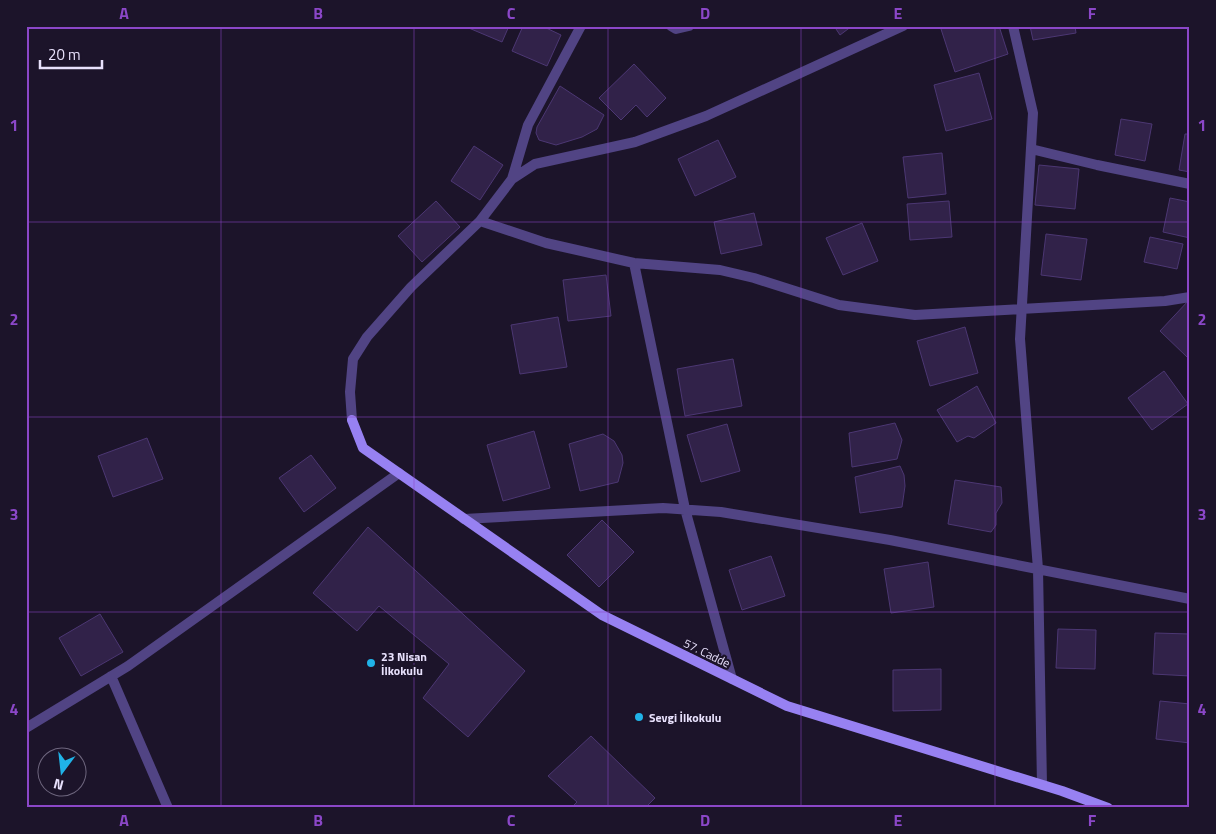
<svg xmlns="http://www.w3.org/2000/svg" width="1216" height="834" viewBox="0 0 1216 834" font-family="'Titillium Web',sans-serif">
	<rect width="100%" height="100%" fill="#1c142a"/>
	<path fill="#312249" stroke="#4c3773" d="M464,26H509L502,42Z
		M523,26H542L561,35L547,66L512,51Z
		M834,26H852L840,35Z
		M940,26H999L1008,54L955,72Z
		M1030,26H1075L1076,33L1033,40Z
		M634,64L666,98L647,117L636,105L621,120L599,98Z
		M979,73L992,119L946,131L934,85Z
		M560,86L604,115L597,129L582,137L556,145L539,140L536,133L537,127Z
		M1121,119L1152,124L1145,161L1115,155Z
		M1185,134H1190V172L1179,170Z
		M718,140L736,177L695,196L678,159Z
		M474,146L503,165L480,200L451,181Z
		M942,153L946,194L908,198L903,157Z
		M1039,165L1079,169L1075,209L1035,205Z
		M1170,198L1190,202V238L1163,232Z
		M436,201L460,227L422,262L398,236Z
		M949,201L952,237L910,240L907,204Z
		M754,213L762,245L721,254L714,222Z
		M862,223L878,261L843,275L826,238Z
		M1046,234L1087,239L1081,280L1041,275Z
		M1150,237L1183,244L1177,269L1144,262Z
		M606,275L611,316L568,321L563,280Z
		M1189,300L1190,354L1187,357L1160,331Z
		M558,317L567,367L520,374L511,325Z
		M965,327L978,373L930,386L917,341Z
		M733,359L742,406L685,416L677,369Z
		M1164,371L1188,404L1152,430L1128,398Z
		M977,386L996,423L974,438L968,436L957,442L937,410Z
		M895,423L902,440L897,459L852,467L849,433Z
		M727,424L740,471L701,482L687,435Z
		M534,431L550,488L503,501L487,445Z
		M603,434L614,441L622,455L623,463L618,482L580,491L569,444Z
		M147,438L163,479L113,497L98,456Z
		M311,455L336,488L304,512L279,478Z
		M900,466L904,475L905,486L902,507L860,513L855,477Z
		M955,480L1001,487L1002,503L996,513V525L991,532L948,524Z
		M602,520L634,552L599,587L567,555Z
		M368,527L525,671L468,737L423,698L449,664L379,606L357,631L313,593Z
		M771,556L785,596L742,610L729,570Z
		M928,562L934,607L891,613L884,569Z
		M100,614L123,652L81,676L59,638Z
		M1058,629L1096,630L1095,669L1056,668Z
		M1155,633L1190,634V676L1153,674Z
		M941,669V710L893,711V670Z
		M1160,701L1190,704V743L1156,739Z
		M591,736L655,798L645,808H571L577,802L548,776Z"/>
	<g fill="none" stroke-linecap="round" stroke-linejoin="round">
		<path stroke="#514484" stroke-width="10" d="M671,26L676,29L689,26
			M1013,26L1033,113L1020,339L1038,569L1042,785
			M1031,149L1097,165L1190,184
			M512,179L528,125L581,26
			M480,221L546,243L634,263L720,270L754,278L839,305L915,315L1165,301L1190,297
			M634,263L685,509L732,679
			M352,420L350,392L353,359L367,337L411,287L480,221L512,179L535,164L635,142L706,116L903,26
			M464,519L663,508L721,512L890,540L1190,599
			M111,676L168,808
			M26,728L128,666L399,473"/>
		<path stroke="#9781f2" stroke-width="10" d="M352,420L363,448L602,615L787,706L1062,791L1108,808"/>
	</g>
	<path fill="none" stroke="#8b47c8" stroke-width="1" stroke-opacity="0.55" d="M221,26V808M414,26V808M608,26V808M801,26V808M995,26V808M26,222H1190M26,417H1190M26,612H1190"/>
	<g fill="#20b3e8" stroke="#1c142a" stroke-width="2">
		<circle cx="371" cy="663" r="5"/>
		<circle cx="639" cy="717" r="5"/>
	</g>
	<g text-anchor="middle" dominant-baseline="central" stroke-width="4.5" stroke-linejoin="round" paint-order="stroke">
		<g font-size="12" fill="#e8e1fc" stroke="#1c142a">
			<text transform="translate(707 653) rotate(26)">57. Cadde</text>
		</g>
		<g font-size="12" font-weight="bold" fill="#e8e1fc" stroke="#1c142a" text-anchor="start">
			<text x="381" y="656">23 Nisan<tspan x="381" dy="14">İlkokulu</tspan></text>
			<text x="649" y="717">Sevgi İlkokulu</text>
		</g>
	</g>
	<rect width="1216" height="834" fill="none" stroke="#1c142a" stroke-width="55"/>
	<g transform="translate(62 772) rotate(195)"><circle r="24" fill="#1c142a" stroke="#6e667e"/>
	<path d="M0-4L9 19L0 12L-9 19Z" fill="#20b3e8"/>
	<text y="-8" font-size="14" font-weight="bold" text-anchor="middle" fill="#e8e1fc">N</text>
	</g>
	<path d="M40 60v8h62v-8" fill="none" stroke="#e8e1fc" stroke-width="2.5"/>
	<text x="48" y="60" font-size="15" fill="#e8e1fc" stroke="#1c142a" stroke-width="4" paint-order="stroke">20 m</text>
	<rect x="28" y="28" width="1160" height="778" fill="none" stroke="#8b47c8" stroke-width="2"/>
	<g font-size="16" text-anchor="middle" font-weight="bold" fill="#8b47c8">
		<text x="124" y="19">A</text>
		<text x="318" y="19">B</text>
		<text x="511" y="19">C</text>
		<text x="705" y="19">D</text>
		<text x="898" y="19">E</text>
		<text x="1092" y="19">F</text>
		<text x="14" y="131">1</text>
		<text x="1202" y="131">1</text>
		<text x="14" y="325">2</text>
		<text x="1202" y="325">2</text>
		<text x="14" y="520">3</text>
		<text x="1202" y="520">3</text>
		<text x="14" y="715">4</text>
		<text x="1202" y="715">4</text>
		<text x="124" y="826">A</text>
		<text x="318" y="826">B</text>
		<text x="511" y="826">C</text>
		<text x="705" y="826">D</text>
		<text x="898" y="826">E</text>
		<text x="1092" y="826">F</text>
	</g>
</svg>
